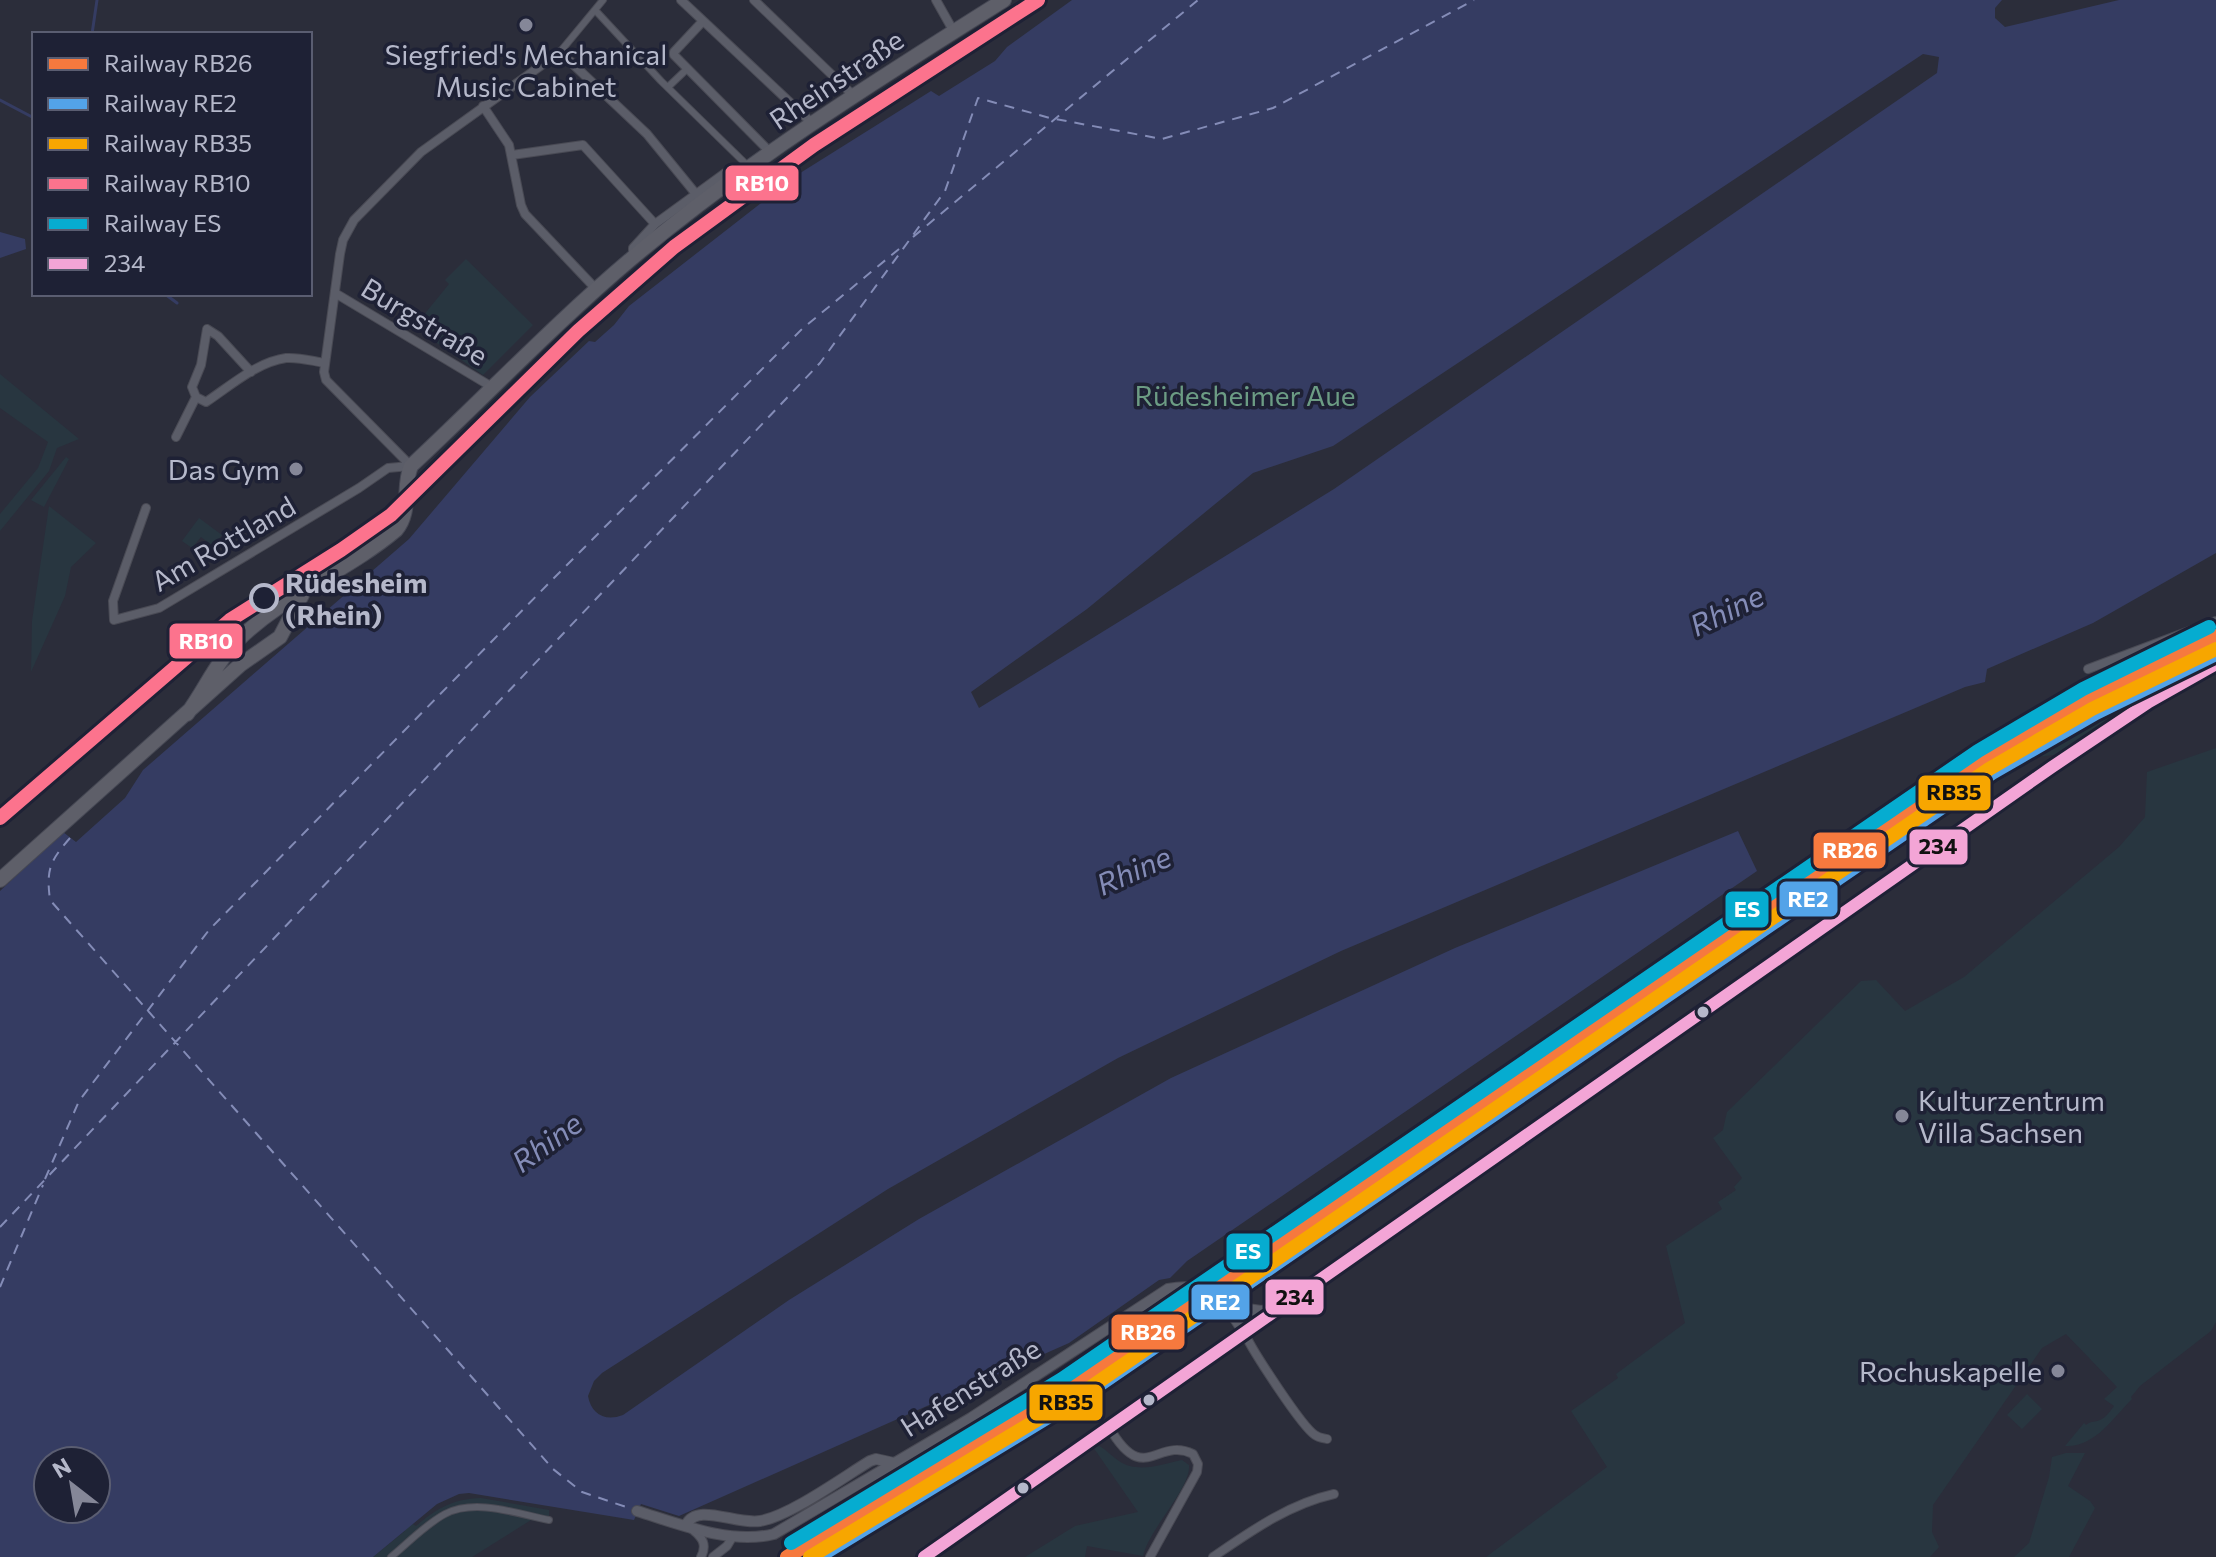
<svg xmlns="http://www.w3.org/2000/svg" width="2216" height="1557" viewBox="0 0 2216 1557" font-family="Commissioner,sans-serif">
	<rect width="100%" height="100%" fill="#2b2d3a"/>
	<path fill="#283640" d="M466,259L533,325L483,375L414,327L449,284L445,280Z
		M0,374L79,439L57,448L49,471L0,531V514L38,468L48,442L0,408Z
		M66,457L69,459L44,507L31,500Z
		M49,506L96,543L71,567L65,596L31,672L32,621Z
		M199,518L222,535L213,546L201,537L192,548L182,541Z
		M2185,669L2175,679L2117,715L2061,754L2037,757L1998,782L1988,780L2073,727Z
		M2216,748V1322L2211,1331L2140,1386L2131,1397L2132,1399C2113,1418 2094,1448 2065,1446L2084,1423L2086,1425C2092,1420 2095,1423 2100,1420C2107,1417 2110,1411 2114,1406L2104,1399L2117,1387L2066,1334L2042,1348L1933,1505L1932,1532L1939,1547L1930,1557H1486L1607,1467L1571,1411L1618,1378L1616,1374L1685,1323L1666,1246L1722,1209L1718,1202L1736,1190L1734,1187L1742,1178L1713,1138L1723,1130L1727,1112L1861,981L1876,980L1905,1011L1964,977L2119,847L2145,817L2147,772Z
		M2027,1394L2042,1409L2022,1429L2007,1415Z
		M1099,1446C1107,1450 1111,1456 1119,1461C1138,1474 1162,1464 1182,1460L1189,1465C1191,1488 1149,1529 1143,1556L1087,1546L1085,1557H1025L1075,1526L1138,1512L1093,1447Z
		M2066,1453H2085L2068,1486L2090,1501L2095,1508L2069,1557H2014L2029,1543L2049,1477L2052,1457Z
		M481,1498L549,1510V1520L547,1523L531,1520L472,1557H373L405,1531V1528L411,1523L416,1526C437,1508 453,1499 481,1498Z"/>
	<path fill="#353c62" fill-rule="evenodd" d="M1072,0H2002L1995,8V18L2005,27L2119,0H2216V553L2093,623L1987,669L1985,682L1965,687L1341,951L1118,1058L888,1189L602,1373L594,1381L588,1396C591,1414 605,1422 623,1415L789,1300L919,1219L1171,1078L1455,948L1738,831L1757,871L1187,1261L1170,1278L1159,1280L1069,1343L679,1516L641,1504L634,1520L469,1493L459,1494L437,1504L373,1557H0V891L63,832L76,842L125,798L143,770L409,539L530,397L589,341L595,342L614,325L629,306L797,175L931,91L939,96L995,61L1007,47ZM1923,54L1939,57L1937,73L1334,489L979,708L971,692L1087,609L1253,473L1333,446ZM48,1461H96V1509H48Z
		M0,232L25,239L26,249L0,258Z"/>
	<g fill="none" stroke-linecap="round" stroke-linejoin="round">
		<path stroke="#353c62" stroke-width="3" d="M92,34L97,0
			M0,100L34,118
			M165,294L177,303"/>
		<path stroke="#848cb7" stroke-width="2" stroke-dasharray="10 8" stroke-linecap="butt" d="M913,237L1198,0
			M70,838C50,861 46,869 50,900L553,1469L582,1492L632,1509
			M45,1179L79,1101L209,930L550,582L802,329L905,244
			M0,1227L820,363L945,191L978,98L1050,118L1162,139L1273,108L1474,0
			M0,1287L43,1185"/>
		<defs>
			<path id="pedestrian" d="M596,11L661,81L750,168
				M560,52L603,0
				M668,87L687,69
				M391,1557C408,1543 426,1524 445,1514C476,1498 518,1514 549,1520"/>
			<path id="minor" d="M681,0L813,124
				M754,0L854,96
				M936,0L954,32
				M703,21L674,52V55L771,153
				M483,106L509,145L521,205L525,214L596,289
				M512,155L583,145L655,224
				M633,257V248L655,224L725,173L737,177
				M335,293L492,387
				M196,397L192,387L201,365L207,329L218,336L251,372
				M176,437L196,397L206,402C230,386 257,362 286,358C299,357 312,361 325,363
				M411,466L326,380L324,372L340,254L343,240L354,220L421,152L560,52L647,134L696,194
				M146,508L113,601L114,620L159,608L359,488L388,468L410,466
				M2088,669L2216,621
				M1245,1334C1252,1350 1302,1427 1315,1435C1319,1438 1323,1438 1327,1439
				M1109,1427C1144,1488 1157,1436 1193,1454L1198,1464L1197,1472L1150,1557
				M693,1530C703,1538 707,1545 701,1557
				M713,1557L727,1546L733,1536
				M1213,1557C1251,1531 1289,1504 1334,1494"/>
			<path id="tertiary" d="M1227,1306L1261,1311L1280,1307
				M637,1511C679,1524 730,1545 774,1534L971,1418L1168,1289C1211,1281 1224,1301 1245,1334
				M686,1525C697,1502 735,1525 760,1521C790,1516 842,1478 870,1461L876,1459L894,1463"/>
			<path id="secondary" d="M924,1557L2052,767L2149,702L2216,664"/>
			<path id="primary" d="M187,714C204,691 216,663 235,643C282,595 346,572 396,530C412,511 402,487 411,466C485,397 554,324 631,259C747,161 877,80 1004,0
				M0,880L240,665L280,637L302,595"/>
		</defs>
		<use href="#pedestrian" stroke="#494a54" stroke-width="8"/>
		<use href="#minor" stroke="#494a54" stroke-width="10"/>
		<use href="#tertiary" stroke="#494a54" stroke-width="12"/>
		<use href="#secondary" stroke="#494a54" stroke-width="14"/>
		<use href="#primary" stroke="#464854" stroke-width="16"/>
		<use href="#pedestrian" stroke="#5b5d68" stroke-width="6"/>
		<use href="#minor" stroke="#5b5d68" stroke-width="8"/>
		<use href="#tertiary" stroke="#5b5d68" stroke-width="10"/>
		<use href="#secondary" stroke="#5a5b66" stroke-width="12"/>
		<use href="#primary" stroke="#5e5f69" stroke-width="14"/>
		<defs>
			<path id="bus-1" d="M924,1557L2052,767L2149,702L2216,664"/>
		</defs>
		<use href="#bus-1" stroke="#1e2135" stroke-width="18"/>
		<use href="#bus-1" stroke="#f3a5d6" stroke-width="12"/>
		<defs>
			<path id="rail-1" d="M787,1557L1080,1379L1983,759L2088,699L2216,636"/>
			<path id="rail-2" d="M818,1557L1089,1392L1992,773L2096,713L2216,654"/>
			<path id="rail-3" d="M810,1557L1088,1389L1989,769L2092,709L2216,649"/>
			<path id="rail-4" d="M0,818L230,620L341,550L391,515L578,331L674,247L814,145L1038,0"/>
			<path id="rail-5" d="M791,1543L1062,1379L1978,751L2083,689L2209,627"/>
		</defs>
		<use href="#rail-1" stroke="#1e2135" stroke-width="20"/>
		<use href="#rail-2" stroke="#1e2135" stroke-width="20"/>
		<use href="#rail-3" stroke="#1e2135" stroke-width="20"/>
		<use href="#rail-4" stroke="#1e2135" stroke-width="20"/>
		<use href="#rail-5" stroke="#1e2135" stroke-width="20"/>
		<use href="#rail-1" stroke="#f6793e" stroke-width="14"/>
		<use href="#rail-2" stroke="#53a3e8" stroke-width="14"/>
		<use href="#rail-3" stroke="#f7a600" stroke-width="14"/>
		<use href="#rail-4" stroke="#fc738d" stroke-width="14"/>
		<use href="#rail-5" stroke="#06acd0" stroke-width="14"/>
	</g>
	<g fill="#858798" stroke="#1e2135" stroke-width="3">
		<circle cx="526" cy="25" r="8"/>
		<circle cx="296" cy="469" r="8"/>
		<circle cx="1902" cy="1116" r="8"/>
		<circle cx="2058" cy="1371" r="8"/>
	</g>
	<circle fill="#1e2135" stroke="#b5b8ca" stroke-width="4" cx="264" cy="598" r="13"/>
	<g fill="#b5b8ca" stroke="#1e2135" stroke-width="3">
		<circle cx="1703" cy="1012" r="7"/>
		<circle cx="1149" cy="1400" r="7"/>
		<circle cx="1023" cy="1488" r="7"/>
	</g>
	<g text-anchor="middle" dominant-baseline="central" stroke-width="7" stroke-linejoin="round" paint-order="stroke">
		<g font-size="28" fill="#b5b8ca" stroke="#1e2135" text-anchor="end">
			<text x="526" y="54" text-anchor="middle">Siegfried's Mechanical<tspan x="526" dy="32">Music Cabinet</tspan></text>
			<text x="280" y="469">Das Gym</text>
			<text x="1918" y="1100" text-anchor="start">Kulturzentrum<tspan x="1918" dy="32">Villa Sachsen</tspan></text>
			<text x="2042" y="1371">Rochuskapelle</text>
		</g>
		<g font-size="28" fill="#b5b8ca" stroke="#1e2135">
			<text transform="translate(836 79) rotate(-34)">Rheinstraße</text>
			<text transform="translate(425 321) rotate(31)">Burgstraße</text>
			<text transform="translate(223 543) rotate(-30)">Am Rottland</text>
			<text transform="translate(970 1387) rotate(-32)">Hafenstraße</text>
		</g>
		<g font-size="28" fill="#6c9c84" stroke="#1e2135">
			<text x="1245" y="395">Rüdesheimer Aue</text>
		</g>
		<g font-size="28" font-weight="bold" fill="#b5b8ca" stroke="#1e2135" text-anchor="start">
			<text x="285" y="582">Rüdesheim<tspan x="285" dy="32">(Rhein)</tspan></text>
		</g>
		<g font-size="30" font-style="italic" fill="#848cb7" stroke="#1e2135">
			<text transform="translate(1726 609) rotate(-26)">Rhine</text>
			<text transform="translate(1133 869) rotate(-24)">Rhine</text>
			<text transform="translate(546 1141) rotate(-36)">Rhine</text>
		</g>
	</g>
	<g stroke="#1e2135" stroke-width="3">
		<rect x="724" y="164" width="76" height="38" rx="8" fill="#fc738d"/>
		<rect x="168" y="622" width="76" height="38" rx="8" fill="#fc738d"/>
		<rect x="1917" y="774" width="75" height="38" rx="8" fill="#f7a600"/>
		<rect x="1908" y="828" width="61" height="38" rx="8" fill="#f3a5d6"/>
		<rect x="1812" y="831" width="75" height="39" rx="8" fill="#f6793e"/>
		<rect x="1778" y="880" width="61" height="38" rx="8" fill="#53a3e8"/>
		<rect x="1724" y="890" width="46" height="39" rx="8" fill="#06acd0"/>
		<rect x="1225" y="1232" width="46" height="39" rx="8" fill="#06acd0"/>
		<rect x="1264" y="1278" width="61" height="38" rx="8" fill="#f3a5d6"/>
		<rect x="1190" y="1283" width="61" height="38" rx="8" fill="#53a3e8"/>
		<rect x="1110" y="1313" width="76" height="38" rx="8" fill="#f6793e"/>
		<rect x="1028" y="1383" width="76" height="39" rx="8" fill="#f7a600"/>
	</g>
	<g font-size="22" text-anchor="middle" font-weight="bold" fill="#fff">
		<text x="762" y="191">RB10</text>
		<text x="206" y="649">RB10</text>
		<text x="1850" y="858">RB26</text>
		<text x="1808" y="907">RE2</text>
		<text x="1747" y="917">ES</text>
		<text x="1248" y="1259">ES</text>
		<text x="1220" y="1310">RE2</text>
		<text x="1148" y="1340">RB26</text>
	</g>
	<g font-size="22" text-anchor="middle" font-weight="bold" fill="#111">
		<text x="1954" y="800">RB35</text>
		<text x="1938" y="854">234</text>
		<text x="1295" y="1305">234</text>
		<text x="1066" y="1410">RB35</text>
	</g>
	<rect x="32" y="32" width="280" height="264" fill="#1e2135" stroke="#5a5d71" stroke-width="2"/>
	<rect x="48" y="58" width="40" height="12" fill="#f6793e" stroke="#5a5d71" stroke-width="2"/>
	<text x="104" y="72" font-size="24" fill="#b5b8ca">Railway RB26</text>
	<rect x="48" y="98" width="40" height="12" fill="#53a3e8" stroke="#5a5d71" stroke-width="2"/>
	<text x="104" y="112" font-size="24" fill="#b5b8ca">Railway RE2</text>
	<rect x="48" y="138" width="40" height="12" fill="#f7a600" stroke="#5a5d71" stroke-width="2"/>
	<text x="104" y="152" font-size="24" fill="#b5b8ca">Railway RB35</text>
	<rect x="48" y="178" width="40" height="12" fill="#fc738d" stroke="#5a5d71" stroke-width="2"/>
	<text x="104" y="192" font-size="24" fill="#b5b8ca">Railway RB10</text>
	<rect x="48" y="218" width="40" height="12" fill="#06acd0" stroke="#5a5d71" stroke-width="2"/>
	<text x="104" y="232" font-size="24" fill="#b5b8ca">Railway ES</text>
	<rect x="48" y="258" width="40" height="12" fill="#f3a5d6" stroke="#5a5d71" stroke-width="2"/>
	<text x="104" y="272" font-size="24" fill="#b5b8ca">234</text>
	<g transform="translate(72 1485) rotate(329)"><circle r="38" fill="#1e2135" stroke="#5a5d71" stroke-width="2"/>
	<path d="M0-6L14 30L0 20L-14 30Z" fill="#858798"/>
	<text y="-12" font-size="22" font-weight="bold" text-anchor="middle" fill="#b5b8ca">N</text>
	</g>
</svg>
